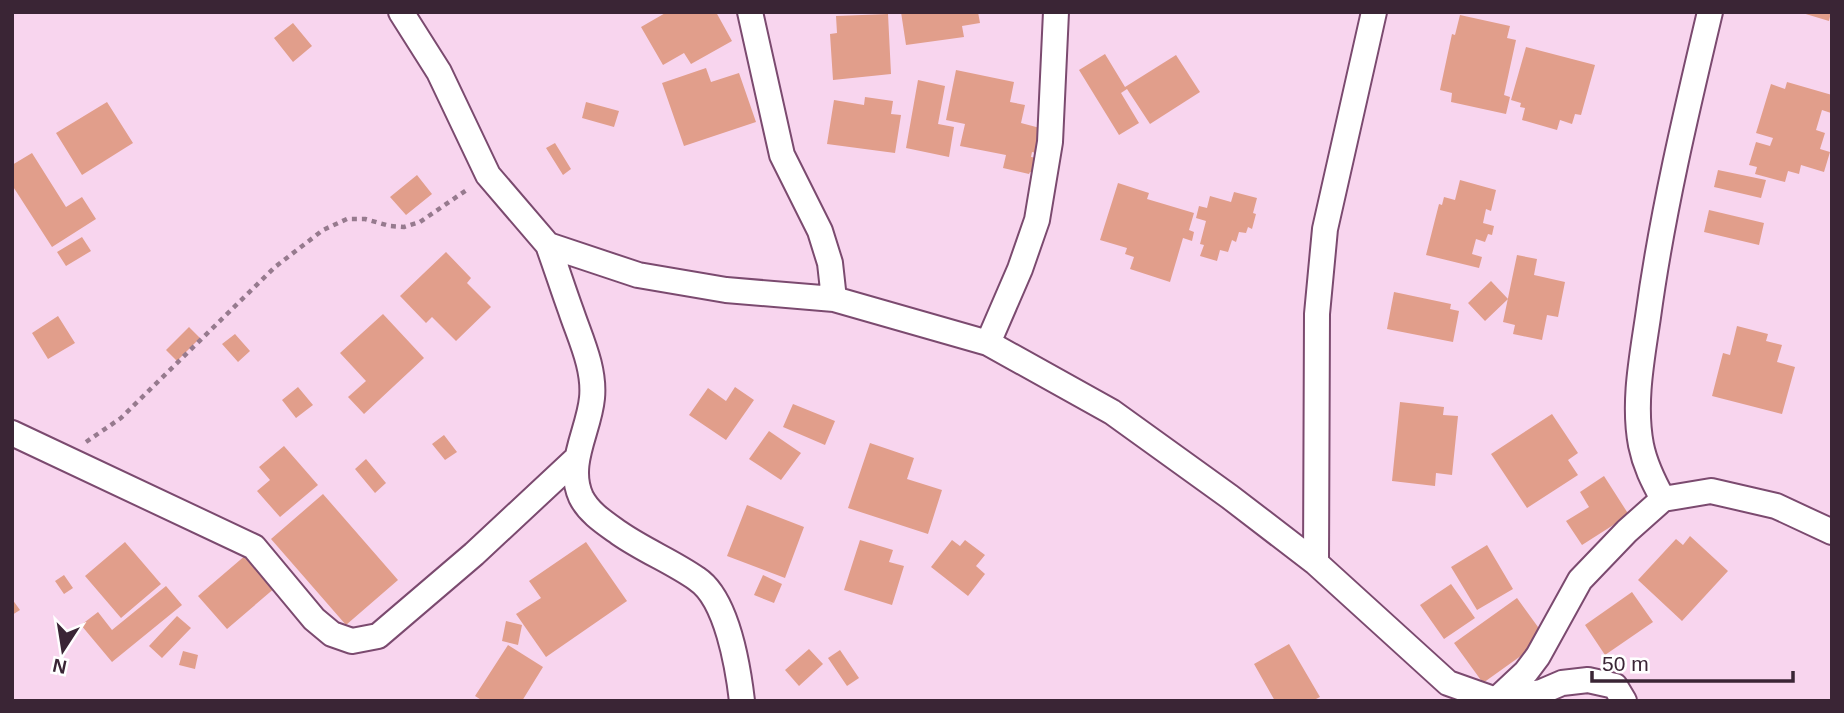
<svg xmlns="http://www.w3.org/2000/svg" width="1844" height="713" viewBox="0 0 1844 713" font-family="Arial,sans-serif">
	<rect width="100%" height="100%" fill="#f8d5ee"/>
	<path fill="#e19e8b" d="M667,12H716L732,41L691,64L684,53L663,65L641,27Z
		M901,12H978L980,23L962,26L964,37L906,45Z
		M1799,12H1831L1829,21Z
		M888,14L891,74L833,80L830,34L837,33L836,16Z
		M1460,15L1510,26L1507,38L1516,40L1504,95L1510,97L1506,114L1451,102L1452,93L1440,90L1452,34L1455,35Z
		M293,23L312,46L293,62L274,38Z
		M1526,47L1595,65L1581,115L1575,114L1572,124L1560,120L1557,130L1522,120L1525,108L1520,107L1521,103L1511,100Z
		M1105,54L1125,87L1176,55L1200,92L1150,124L1127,89L1121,93L1139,123L1119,135L1079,70Z
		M706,68L711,82L739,73L756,122L684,146L662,83Z
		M956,70L1014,82L1010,102L1025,105L1021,123L1040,128L1036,153L1032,152L1031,157L1038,158L1033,173L1030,172L1029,174L1003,168L1006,155L960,146L965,124L946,120Z
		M918,80L945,86L938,124L954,127L949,157L906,148Z
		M1787,82L1832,95V111L1831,113L1822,110L1816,130L1825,133L1820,149L1830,152L1824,172L1801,165L1799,174L1788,171L1785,182L1755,174L1757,167L1749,165L1756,142L1770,146L1773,138L1756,133L1771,84L1785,89Z
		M865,97L893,101L891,114L901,115L895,153L827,144L834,100L864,105Z
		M107,102L133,143L82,175L56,133Z
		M586,102L619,111L614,127L582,118Z
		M555,143L571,169L563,175L546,148Z
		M32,153L66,207L82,197L96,219L52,247L12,185V165Z
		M1718,170L1766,180L1761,198L1714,187Z
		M417,175L432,194L406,215L390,197Z
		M1460,180L1496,190L1491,211L1486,209L1483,223L1494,226L1492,235L1488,234L1485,242L1476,239L1472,254L1482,257L1479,268L1426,255L1439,204L1442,205L1444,197L1455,200Z
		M1118,183L1149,193L1147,199L1194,213L1189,230L1194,232L1192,241L1183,238L1170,282L1130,269L1134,257L1125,254L1127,248L1100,240Z
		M1234,192L1257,198L1253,213L1256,214L1252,229L1248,227L1246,233L1239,232L1236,242L1232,240L1228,252L1220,250L1217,261L1200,256L1204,245L1200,244L1206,221L1196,218L1199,206L1207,208L1210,196L1231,202Z
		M1709,210L1764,223L1759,245L1704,232Z
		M82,237L91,251L66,266L57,252Z
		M446,252L471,278L467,283L491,307L456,341L432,317L426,323L400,296Z
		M1517,255L1537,259L1534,275L1565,282L1558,317L1547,315L1542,340L1513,334L1515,325L1503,322Z
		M1491,281L1508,299L1485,321L1468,303Z
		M1394,292L1451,304L1450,309L1459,311L1453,342L1387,329Z
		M383,314L424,358L364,414L348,397L366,381L340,353Z
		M58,316L75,343L48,359L32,333Z
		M1737,326L1768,334L1766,341L1782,345L1777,362L1795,367L1782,414L1712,396L1723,353L1730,355Z
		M189,327L200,338L177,361L166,350Z
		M235,334L250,351L238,362L222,344Z
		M298,387L313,405L296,418L282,400Z
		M735,387L754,400L726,440L689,415L708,388L726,401Z
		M1400,402L1444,407L1443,415L1458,416L1452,475L1436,473L1435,486L1392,481Z
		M793,404L835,421L825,445L783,427Z
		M1552,414L1578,453L1568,460L1578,475L1527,508L1491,454Z
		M769,431L801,453L781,480L749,459Z
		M444,435L457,452L445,460L432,444Z
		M870,443L914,458L907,479L942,490L928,534L848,508Z
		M284,446L318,485L280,517L257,491L270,480L259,467Z
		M366,459L386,483L375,493L355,469Z
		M1604,476L1629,515L1582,545L1566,521L1589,507L1580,492Z
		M323,494L398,580L346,625L271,539Z
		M747,505L804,527L785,578L727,556Z
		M1690,536L1728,571L1682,621L1638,580L1676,539L1683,545Z
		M860,540L893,550L889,562L904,566L892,605L844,590Z
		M952,540L960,546L965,540L985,555L976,566L985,574L968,596L931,567Z
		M125,542L161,584L121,618L85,576Z
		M586,542L627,601L546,657L516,614L541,598L529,581Z
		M1487,545L1513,589L1477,610L1451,567Z
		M247,554L276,587L227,629L198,596Z
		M64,575L73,588L64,594L55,581Z
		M763,575L782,584L774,603L754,595Z
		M1451,584L1475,618L1444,639L1420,605Z
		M166,586L182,605L112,662L81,625L98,612L112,630Z
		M1632,592L1653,622L1605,655L1585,625Z
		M1517,598L1546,638L1483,683L1454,643Z
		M12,599L20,610L12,615Z
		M177,616L191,628L162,658L149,646Z
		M506,621L522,625L518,645L502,641Z
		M1289,644L1320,697L1312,701H1275L1254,664Z
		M508,645L543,667L522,701H483L475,696Z
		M809,649L823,664L799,686L785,670Z
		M840,650L859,678L847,686L828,658Z
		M183,651L198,655L195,669L179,665Z"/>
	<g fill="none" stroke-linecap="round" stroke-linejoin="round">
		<defs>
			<path id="minor" d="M401,12L439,72L488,175L548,245L638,275L726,290L834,299L988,343L1112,412L1230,497L1316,563L1448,683L1496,700L1541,692L1562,683L1588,680L1615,686L1624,701
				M750,12L782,155L820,231L830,263L834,299
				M548,245C556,267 563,289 571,311C580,338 595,368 592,398C589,431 566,464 581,497C589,513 605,523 619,533C645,551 673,562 697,579C727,599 738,667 742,701
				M988,343L1020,269L1037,220L1050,142L1056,12
				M12,433L254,547L314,619L332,634L352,641L378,636L474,554L577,458
				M1663,499C1653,481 1645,465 1641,445C1633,403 1642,358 1648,317C1662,214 1686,113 1710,12
				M1316,563L1317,314L1325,229L1374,12
				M1495,701L1526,672L1538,656L1580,580L1627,531L1663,499L1711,491L1776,506L1832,532"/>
		</defs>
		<use href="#minor" stroke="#7b4a6f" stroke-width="28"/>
		<path stroke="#967a8e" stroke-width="4.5" stroke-dasharray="5 5" stroke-linecap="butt" d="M86,442L121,418L275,267L323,230L347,219H365L390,226L404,227L420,222L468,189"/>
		<use href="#minor" stroke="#fff" stroke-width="24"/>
	</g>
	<rect width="1844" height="713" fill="none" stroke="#3a2535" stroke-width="28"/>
	<g transform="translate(63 650) rotate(192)" stroke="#ffffff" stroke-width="5" paint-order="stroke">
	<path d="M0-5L12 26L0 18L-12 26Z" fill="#3a2535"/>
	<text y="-10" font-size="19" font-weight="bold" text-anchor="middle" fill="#3a2535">N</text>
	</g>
	<path d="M1592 671v10h201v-10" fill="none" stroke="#3a2535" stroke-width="3.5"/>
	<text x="1602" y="671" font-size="21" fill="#3a2535" stroke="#ffffff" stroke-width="5" paint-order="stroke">50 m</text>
</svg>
